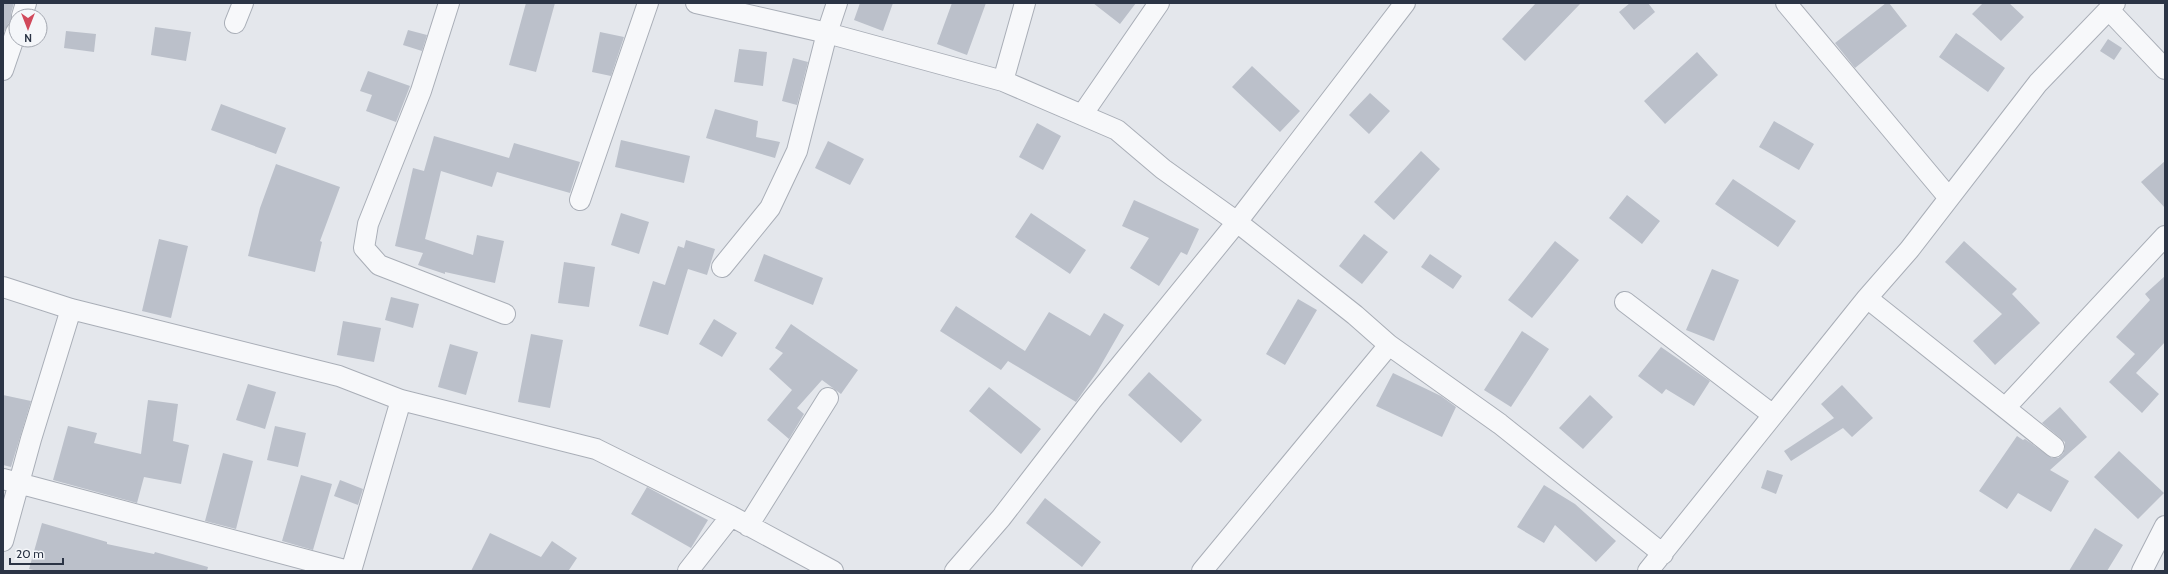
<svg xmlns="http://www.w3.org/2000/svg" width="2168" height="574" viewBox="0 0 2168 574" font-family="Cabin,sans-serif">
	<rect width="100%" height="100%" fill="#e4e7ec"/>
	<path fill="#bbc0ca" d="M3,3H14L11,13L12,21L8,24L3,34Z
		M526,3H555L536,72L509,65Z
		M860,3H893L883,31L854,20Z
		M952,3H986L967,55L937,44Z
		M1093,3H1136L1120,24Z
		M1536,3H1581L1525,61L1502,39Z
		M1630,3H1648L1655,12L1634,30L1619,12Z
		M1886,3H1889L1907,26L1855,68L1835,43Z
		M1983,3H2009L2024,17L2001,41L1972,14Z
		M155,27L191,32L186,61L151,55Z
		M408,30L427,35L422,51L403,45Z
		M66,31L96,34L94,52L64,48Z
		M600,32L624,37L611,76L592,72Z
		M1956,33L2005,68L1988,92L1939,57Z
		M2108,39L2122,48L2114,60L2100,51Z
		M739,49L767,52L763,86L734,82Z
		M1697,52L1718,75L1665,124L1644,101Z
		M793,58L808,62L797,105L782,101Z
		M1252,66L1300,111L1280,132L1232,87Z
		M368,71L410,86L396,122L366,111L372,95L360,91Z
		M1370,93L1390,111L1369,134L1349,115Z
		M221,104L286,128L276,154L211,130Z
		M715,109L758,121L756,137L780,142L775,158L706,138Z
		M1774,121L1814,144L1799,170L1759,147Z
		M1037,123L1061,136L1043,170L1019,157Z
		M434,136L509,158L514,143L580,162L570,193L497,172L492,187L441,171L425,239L473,255L477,235L504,241L495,283L445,272V274L418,265L423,253L395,246L413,168L424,171Z
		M621,140L690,156L684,183L615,167Z
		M828,141L864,159L850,185L815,168Z
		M1421,151L1440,169L1394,220L1374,202Z
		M2165,161V208L2141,182Z
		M276,164L340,187L320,241L322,242L315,272L248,256L260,208Z
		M1733,179L1796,221L1778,247L1715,204Z
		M1627,195L1660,221L1642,244L1609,218Z
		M1134,200L1199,229L1187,255L1181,252L1159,286L1130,268L1149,238L1122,226Z
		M621,213L649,222L639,254L611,245Z
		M1031,213L1086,250L1070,274L1015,237Z
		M1364,234L1388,252L1362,284L1339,266Z
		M159,239L188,246L171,318L142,311Z
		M686,240L715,249L707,275L688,269L668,335L639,326L653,281L665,285L678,246L684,248Z
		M1555,241L1579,260L1532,318L1508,300Z
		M1964,241L2017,289L2012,294L2040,323L1995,365L1973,341L2002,314L1945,262Z
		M764,254L823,278L813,305L754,281Z
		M1430,254L1462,276L1453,289L1421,267Z
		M564,262L595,267L589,307L558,303Z
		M1712,269L1739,280L1714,341L1686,330Z
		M2165,276V342L2136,373L2159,394L2142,413L2109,382L2135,354L2116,337L2150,300L2145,294Z
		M391,297L419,304L413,328L385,320Z
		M1298,299L1317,310L1285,365L1266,354Z
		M956,306L1025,351L1049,312L1090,336L1104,313L1124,325L1097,372L1076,402L1008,361L1001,370L940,331Z
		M714,319L737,333L722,357L699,344Z
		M343,321L381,328L374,362L337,355Z
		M791,324L858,370L841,394L822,380L797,408L804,414L789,439L767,420L792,390L769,369L783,353L775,348Z
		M1522,331L1549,349L1511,407L1484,390Z
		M531,334L563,340L550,408L518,402Z
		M450,344L478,352L466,395L438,387Z
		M1661,347L1710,381L1694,406L1666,389L1662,394L1638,376Z
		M1149,372L1202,420L1181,443L1128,395Z
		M1393,373L1441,396L1456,407L1442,437L1376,406Z
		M248,384L276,392L265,429L236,420Z
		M1842,385L1873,418L1852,437L1843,428L1791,461L1784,451L1834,418L1821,404Z
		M989,387L1041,429L1021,454L969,411Z
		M3,395L31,401L11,467L3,465Z
		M1590,395L1613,417L1583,449L1559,428Z
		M148,400L178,404L173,441L189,445L181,484L144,477L137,503L53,480L68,426L97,433L94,443L141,454Z
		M2060,407L2087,437L2050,470L2069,481L2051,512L2018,493L2007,509L1979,491L2017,436L2023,440L2025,439L2052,458H2058L2063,454L2065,448V442L2042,423Z
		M275,426L306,433L298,467L267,460Z
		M2119,451L2164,493L2138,519L2094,477Z
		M223,453L253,461L236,529L205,521Z
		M1767,470L1783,475L1776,494L1761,488Z
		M301,475L332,484L313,550L282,541Z
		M340,480L363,489L358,505L334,496Z
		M1544,485L1575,504L1616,541L1596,562L1555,525L1544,543L1517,527Z
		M647,487L708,520L691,548L631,514Z
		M1045,498L1101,542L1082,567L1026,523Z
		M42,523L107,542V544L154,554L155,552L208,567L207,571H38L29,569Z
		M2095,528L2123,545L2107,571H2069Z
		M490,533L541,557L552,541L577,558L569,570L570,571H471Z"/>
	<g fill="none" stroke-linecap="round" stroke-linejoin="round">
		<defs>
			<path id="street" d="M449,3L421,91L368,224L364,248L379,265L505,314
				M696,3L827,33L1003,81L1117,130L1163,169L1237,222L1355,315L1389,345L1500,424L1663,554
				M1786,3L1949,198
				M2109,10L2165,69
				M22,16L26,3
				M235,23L243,3
				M3,70L16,32
				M1003,81L1025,3
				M1082,115L1159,3
				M580,200L648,3
				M722,267L770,208L797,151L827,33L837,3
				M3,287L71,309L339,376L401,400L596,449L731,516L833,571
				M1867,298L2054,447
				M1625,302L1773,415
				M2005,408L2165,236
				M3,479L348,571
				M748,526L828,398
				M3,541L31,439L71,309
				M351,571L401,400
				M688,571L731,516
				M955,571L1001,518L1092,400L1237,222L1405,3
				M1202,571L1389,345
				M1648,571L1867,298L1909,250L2038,83L2115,3
				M2142,571L2165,526"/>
		</defs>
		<use href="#street" stroke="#a9aeb7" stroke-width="22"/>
		<use href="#street" stroke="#f7f8fa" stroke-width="20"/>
	</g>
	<rect width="2168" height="574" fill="none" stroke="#2b3445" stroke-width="8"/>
	<g transform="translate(28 28) rotate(180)"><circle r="19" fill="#f4f6f9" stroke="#a4a8b1"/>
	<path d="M0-3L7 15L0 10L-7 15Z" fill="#d1495b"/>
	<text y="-6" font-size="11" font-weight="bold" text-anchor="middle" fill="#2b3445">N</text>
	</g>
	<path d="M10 558v6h53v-6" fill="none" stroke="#2b3445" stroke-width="2"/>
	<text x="16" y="558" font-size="12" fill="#2b3445" stroke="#f4f6f9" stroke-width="3" paint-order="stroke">20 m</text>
</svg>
